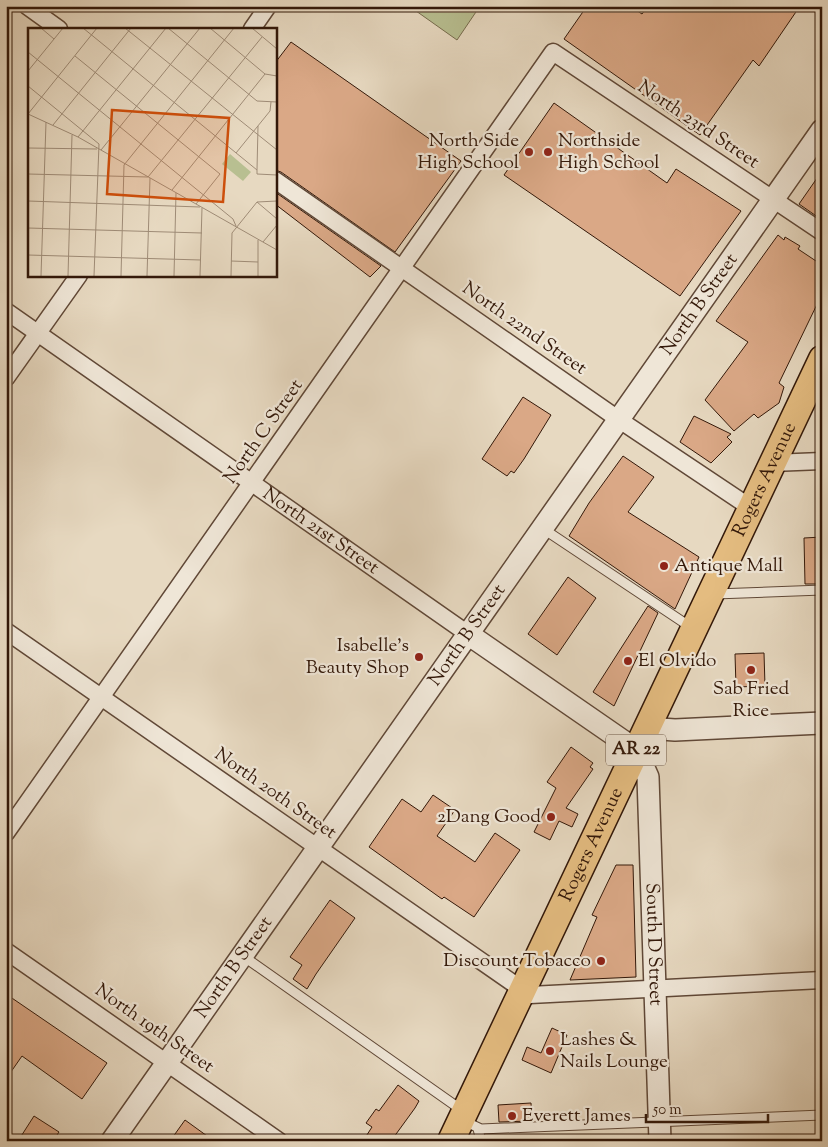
<svg xmlns="http://www.w3.org/2000/svg" width="828" height="1147" viewBox="0 0 828 1147" font-family="'Sorts Mill Goudy',serif">
	<rect width="100%" height="100%" fill="#e7d9c1"/>
	<filter id="stains"><feTurbulence type="fractalNoise" baseFrequency=".004" numOctaves="4"/><feColorMatrix values="0 0 0 0 .2 0 0 0 0 .09 0 0 0 0 .02 0 0 0 .5 -.17"/></filter>
	<radialGradient id="worn" r=".72"><stop offset=".6" stop-color="#630" stop-opacity="0"/><stop offset="1" stop-color="#630" stop-opacity=".3"/></radialGradient>
	<path fill="#b8bf91" stroke="#766c4d" d="M409,6H480L457,40Z"/>
	<path fill="#daa886" stroke="#331809" d="M587,6H630L642,14L648,6H800L759,66L753,60L700,135L564,39Z
		M291,42L461,161L395,252L281,172L275,170V63Z
		M554,103L667,183L676,169L741,211L680,296L504,175Z
		M822,171V220L799,204Z
		M275,192L381,266L370,277L275,204Z
		M778,235L784,240L785,237L800,246L798,249L822,265V294L779,383L784,387L779,403L758,418L754,414L734,431L705,400L748,342L716,321Z
		M523,397L551,415L524,459L514,473L511,471L507,476L482,459Z
		M694,416L731,434L727,437L732,442L711,463L680,442Z
		M623,456L654,477L628,512L699,557L675,609L569,536L589,503Z
		M822,537V584H805L804,538Z
		M568,577L596,598L557,655L528,634Z
		M648,606L658,613L614,706L593,692Z
		M764,653L765,686L736,687L735,654Z
		M571,747L593,763L590,767L593,769L566,808L578,814L572,827L559,821L550,840L534,832L556,788L547,782Z
		M433,795L455,810L437,836L475,862L495,833L520,850L474,917L444,897L442,899L369,847L402,799L421,812Z
		M616,865H633L636,977L570,980L597,917L592,915Z
		M330,900L355,918L316,974L307,989L293,979L302,965L290,957Z
		M6,994L107,1063L82,1099L22,1056L6,1079Z
		M552,1028L567,1035L551,1073L522,1060L527,1047L541,1053Z
		M398,1085L419,1101L415,1108L391,1141H363L372,1127L366,1123L376,1109L379,1111Z
		M531,1103L532,1121L499,1122L498,1105Z
		M34,1116L59,1132L53,1141H18Z
		M185,1120L214,1141H170Z"/>
	<g fill="none" stroke-linecap="round" stroke-linejoin="round">
		<defs>
			<path id="service" d="M542,528L692,628
				M715,594L822,590
				M243,956L463,1111
				M462,1120L481,1129L822,1115
				M478,1129L481,1141"/>
			<g id="minor">
				<path d="M27,6L59,29"/>
				<path d="M252,29L268,6"/>
				<path d="M275,180L618,419L751,508"/>
				<path id="s1" d="M6,311L468,634"/>
				<path d="M6,378L79,275"/>
				<path d="M772,463L822,461"/>
				<path d="M6,631L530,995L822,980"/>
				<path d="M6,833L553,52L822,232"/>
				<path d="M6,951L279,1141"/>
			</g>
			<g id="tertiary">
				<path id="s2" d="M468,634L636,750L648,777L660,1141"/>
				<path d="M647,728L675,730L822,723"/>
				<path id="s3" d="M112,1141L822,130"/>
			</g>
			<g id="primary">
				<path id="s4" d="M451,1141L822,359"/>
			</g>
		</defs>
		<use href="#service" stroke="#604837" stroke-width="11"/>
		<use href="#minor" stroke="#604837" stroke-width="19"/>
		<use href="#tertiary" stroke="#604837" stroke-width="24"/>
		<use href="#primary" stroke="#331809" stroke-width="29"/>
		<use href="#service" stroke="#efe6d7" stroke-width="9"/>
		<use href="#minor" stroke="#efe6d7" stroke-width="16"/>
		<use href="#tertiary" stroke="#efe6d7" stroke-width="21"/>
		<use href="#primary" stroke="#e4bc80" stroke-width="26"/>
	</g>
	<g fill="#8f2418" stroke="#efe6d7" stroke-width="2">
		<circle cx="529" cy="152" r="5"/>
		<circle cx="548" cy="152" r="5"/>
		<circle cx="664" cy="566" r="5"/>
		<circle cx="419" cy="657" r="5"/>
		<circle cx="628" cy="661" r="5"/>
		<circle cx="751" cy="670" r="5"/>
		<circle cx="551" cy="817" r="5"/>
		<circle cx="601" cy="961" r="5"/>
		<circle cx="550" cy="1051" r="5"/>
		<circle cx="512" cy="1116" r="5"/>
	</g>
	<g text-anchor="middle" dominant-baseline="central" stroke-width="4.5" stroke-linejoin="round" paint-order="stroke">
		<rect fill="#efe6d7" stroke="#6b5647" stroke-width="1" x="606" y="734.5" width="60" height="31" rx="4"/>
		<g font-size="18" font-weight="bold" fill="#331809">
			<text x="636" y="750">AR 22</text>
		</g>
		<g font-size="19" fill="#331809" stroke="#efe6d7">
			<text transform="translate(698 125) rotate(34)">North 23rd Street</text>
			<text stroke="none"><textPath href="#s3" startOffset="1022">North B Street</textPath></text>
			<text transform="translate(524 329) rotate(35)">North 22nd Street</text>
			<text transform="translate(264 432) rotate(-55)">North C Street</text>
			<text stroke="none"><textPath href="#s4" startOffset="732">Rogers Avenue</textPath></text>
			<text stroke="none"><textPath href="#s1" startOffset="384">North 21st Street</textPath></text>
			<text stroke="none"><textPath href="#s3" startOffset="618">North B Street</textPath></text>
			<text transform="translate(275 794) rotate(35)">North 20th Street</text>
			<text stroke="none"><textPath href="#s4" startOffset="328">Rogers Avenue</textPath></text>
			<text stroke="none"><textPath href="#s2" startOffset="401">South D Street</textPath></text>
			<text stroke="none"><textPath href="#s3" startOffset="212">North B Street</textPath></text>
			<text transform="translate(154 1029) rotate(35)">North 19th Street</text>
		</g>
		<g font-size="19" fill="#331809" stroke="#efe6d7" text-anchor="start">
			<text x="519" y="141" text-anchor="end">North Side<tspan x="519" dy="22">High School</tspan></text>
			<text x="558" y="141">Northside<tspan x="558" dy="22">High School</tspan></text>
			<text x="674" y="566">Antique Mall</text>
			<text x="409" y="646" text-anchor="end">Isabelle's<tspan x="409" dy="22">Beauty Shop</tspan></text>
			<text x="638" y="661">El Olvido</text>
			<text x="751" y="689" text-anchor="middle">Sab Fried<tspan x="751" dy="22">Rice</tspan></text>
			<text x="541" y="817" text-anchor="end">2Dang Good</text>
			<text x="591" y="961" text-anchor="end">Discount Tobacco</text>
			<text x="560" y="1040">Lashes &amp;<tspan x="560" dy="22">Nails Lounge</tspan></text>
			<text x="522" y="1116">Everett James</text>
		</g>
	</g>
	<g transform="translate(28 28)">
		<rect width="249" height="249" fill="#e7d9c1"/>
		<path d="M202,126L223,144L215,153L194,136Z" fill="#b8bf91"/>
		<path fill="none" stroke="#9f8c77" stroke-width="1" d="M13,0L26,11M55,0L229,142V146L249,147M97,0L249,122M140,0L229,73L249,74M182,0L237,46L249,48M224,0L249,21M0,24L205,191L208,198M47,28L192,146L168,176M0,43L35,0M0,58L71,116L66,248M0,86L69,0M0,86L50,109L249,222M25,97L103,0M50,109L138,0M0,120L69,121M73,122L172,0M208,125L242,83L243,74M229,142L230,98M0,146L120,149L234,9M144,162L237,46M0,173L172,179M229,174L249,191M229,174L249,173M0,200L174,205M235,214L249,197M0,227L173,232M203,233L230,234M13,248L18,94M40,248L44,107M93,248L96,137L206,0M119,248L122,150M146,248L148,165M172,248L174,180M203,248L204,205L229,174M230,248V212"/>
		<path fill="#cd4f0c" fill-opacity="0.15" stroke="#cd4f0c" stroke-width="2.5" d="M84,82L201,90L195,174L79,166Z"/>
		<rect width="249" height="249" fill="none" stroke="#331809" stroke-width="2.5"/>
	</g>
	<rect width="828" height="1147" fill="none" stroke="#e7d9c1" stroke-width="25"/>
	<rect x="8" y="8" width="813" height="1132" fill="none" stroke="#331809" stroke-width="2.5"/>
	<rect x="12" y="12" width="803" height="1122" fill="none" stroke="#331809"/>
	<path d="M646 1114v8h122v-8" fill="none" stroke="#331809" stroke-width="2.5"/>
	<text x="653" y="1114" font-size="15" fill="#331809" stroke="#efe6d7" stroke-width="4" paint-order="stroke">50 m</text>
	<rect width="100%" height="100%" filter="url(#stains)"/>
	<rect width="100%" height="100%" fill="url(#worn)"/>
</svg>
